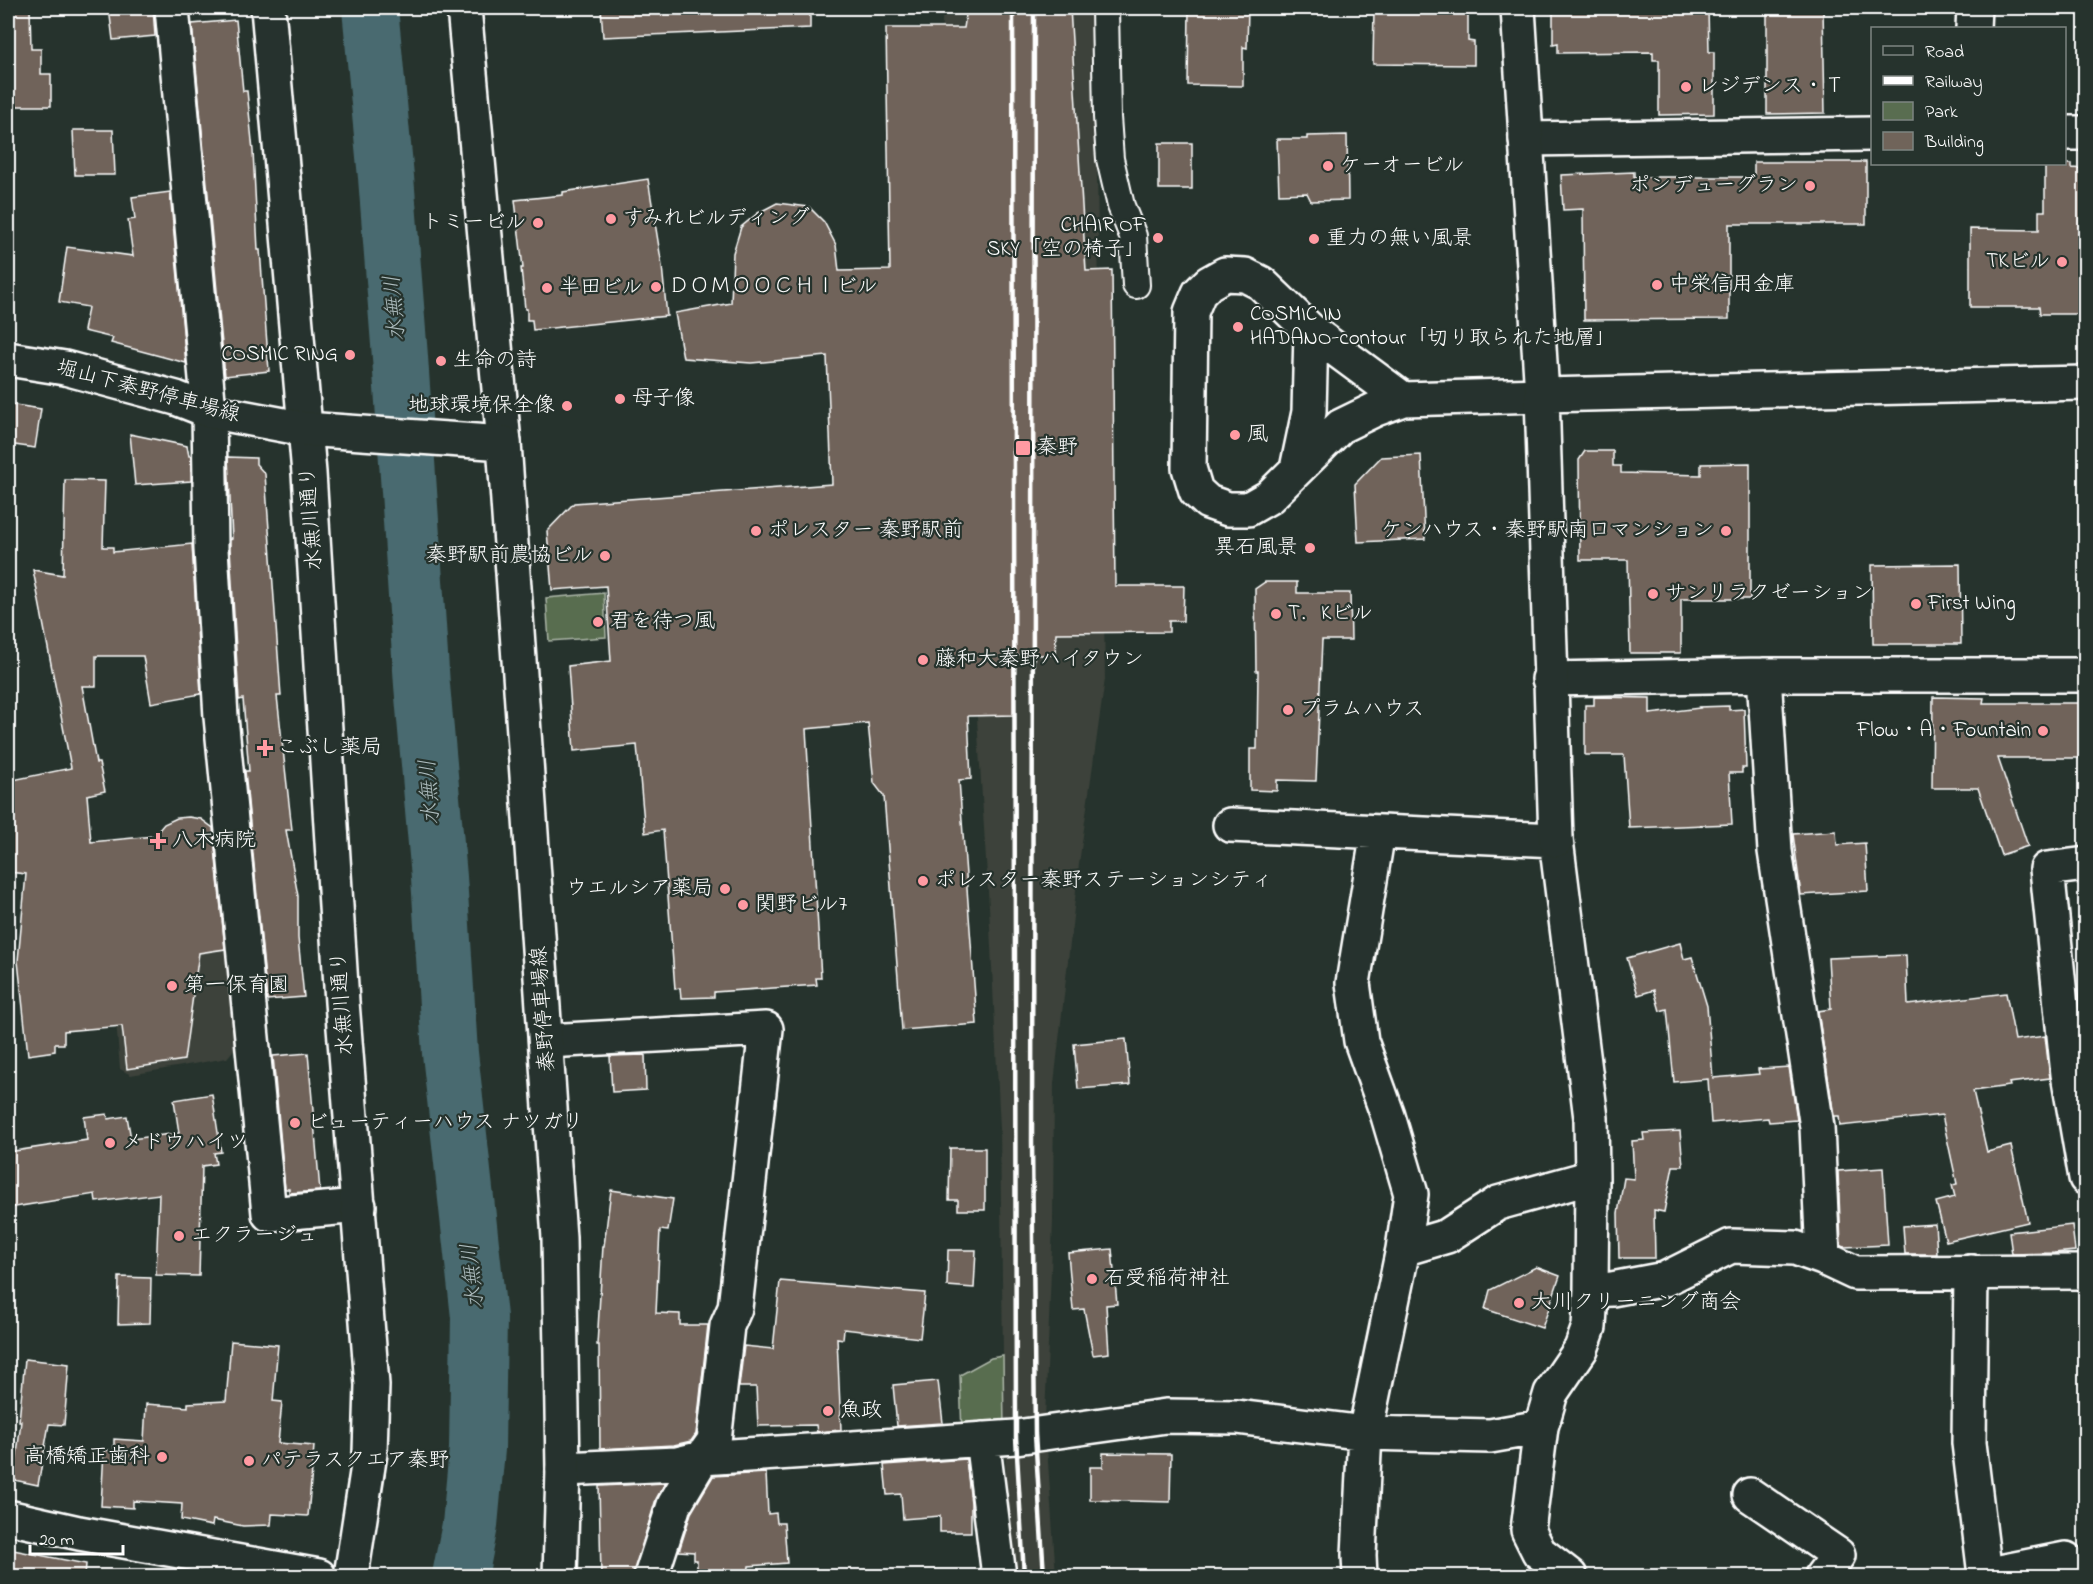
<svg xmlns="http://www.w3.org/2000/svg" width="2093" height="1584" viewBox="0 0 2093 1584" font-family="'Indie Flower','Klee One',sans-serif">
	<rect width="100%" height="100%" fill="#26332d"/>
	<filter id="ink" filterUnits="userSpaceOnUse"><feTurbulence type="fractalNoise" baseFrequency=".0167" numOctaves="2"/><feDisplacementMap in="SourceGraphic" scale="12" xChannelSelector="R" yChannelSelector="G"/><feConvolveMatrix kernelMatrix="1 2 1 2 8 2 1 2 1" color-interpolation-filters="sRGB"/></filter>
	<g filter="url(#ink)">
		<path fill="#3c423a" d="M943,8H1091L1097,169L1105,679L1079,864L1054,1084L1053,1222L1045,1419L1056,1576H1010L1004,1431L1000,1129L989,907L937,89Z
			M224,914L237,1046L227,1058L131,1075L120,1069L108,925Z"/>
		<path fill="#596d50" stroke="#acb6a8" stroke-width="1.5" d="M604,593L606,637L549,641L546,598Z
			M1003,1356L1004,1431L962,1435L960,1375L991,1358Z"/>
		<g fill="none" stroke-linecap="round" stroke-linejoin="round">
			<path stroke="#486a6f" stroke-width="56" d="M370,8L386,177L400,357L422,685L439,877L450,1053L479,1317L477,1449L470,1525L460,1576"/>
		</g>
		<path fill="#70645a" stroke="#fff" stroke-width="1.5" d="M8,8H30L31,49H41V74H51V106H8Z
			M109,8H153L155,36L113,40Z
			M601,8H810V28L603,37Z
			M967,8H1070L1086,271L1112,270L1115,586H1184L1183,621H1169V632L1056,633L1055,655H1014V715L968,716L971,779L959,780L977,1024L902,1030L884,796L874,783L868,723L806,729L821,978H816L817,985L714,992V997L681,998L680,988L675,989L663,830L645,833L637,745L574,751L568,666L611,661L606,586L552,590L547,531L574,503L832,484L827,356L751,363L683,358L675,313L731,303L733,253L741,227L758,213L777,203L809,207L824,222L836,245L839,271L890,270L886,28H964Z
			M1189,8H1248L1247,48L1243,47V86L1188,85Z
			M1374,8H1468V41L1474,42V65L1373,64Z
			M1553,8H1708L1709,52H1714V114L1659,115V60H1653V52L1558,53V43L1553,44Z
			M1767,8H1823L1825,113L1767,114Z
			M236,20L243,91H247L253,151L258,250H260L269,371L225,376L192,24Z
			M73,130H113L115,175H75Z
			M1347,135L1348,200L1311,201L1307,193L1279,194L1277,139H1307V136Z
			M1159,143H1192V189H1159Z
			M1754,162H1866V224H1729V319L1584,320L1583,209L1563,210L1561,175L1634,172V177H1754Z
			M2045,164H2071V168L2085,169V314H2040L2039,307H1970V229L2039,230V211H2045Z
			M648,179L662,266L667,316L533,330L532,320H527V309H525L521,268H523L515,200L563,195V192Z
			M170,192L186,363L111,343L113,338L84,331L88,307L59,302L67,247L133,256L128,220L135,219L132,197Z
			M8,404L41,409L35,448L8,444Z
			M130,434L187,446L189,456H191V481L135,485Z
			M1585,451H1613V466H1621V473L1701,475V464L1750,463V599H1681V653H1630L1628,560H1580L1579,460Z
			M1421,455L1425,539L1358,542L1355,484L1381,457Z
			M228,457L256,458V464L265,474L281,696H277L292,830H286L298,896V938L304,997L267,1000L245,771H249L243,699L239,700L230,548V540L232,539Z
			M65,480L105,481L103,547H113V552L192,544L201,694L151,703L143,656H96V686H82L96,763H99L105,791L87,795L91,842L154,836L164,824L177,818L189,817L201,819L213,828L225,949L199,953L184,1060L127,1069L122,1026L64,1031V1044H55V1051L28,1055L18,961L26,874L8,872V781L71,768L33,570L63,575Z
			M1960,564L1961,644H1873L1872,565Z
			M1265,582H1297V593H1350L1351,640H1322L1316,781L1277,780V791L1250,790V749H1257L1258,671H1256L1255,589Z
			M1594,697L1650,698V714L1700,708L1699,707L1729,706V710L1744,709L1746,768H1742V773H1729L1732,824L1629,828L1624,755H1585V705H1594Z
			M1933,697L1984,698L1983,703H2085V758H1998L2028,846L2001,855L1978,788H1932Z
			M1836,831L1837,845L1865,843L1868,891L1801,895L1793,834Z
			M1680,943L1684,959L1692,957L1707,1006L1713,1078L1759,1074L1758,1069L1789,1067L1797,1120L1769,1122L1768,1118L1711,1123L1708,1079L1674,1082L1667,1009L1660,1011L1654,990L1638,995L1627,958Z
			M1906,955L1908,1005L2006,993L2015,1040L2045,1036L2050,1078L2009,1083L2010,1086L1973,1091L1987,1152L2011,1146L2028,1222L1946,1241L1936,1202L1955,1197L1952,1185L1957,1184L1942,1115L1840,1126L1839,1116H1834L1818,1011L1831,1009L1828,958Z
			M1126,1039L1130,1085L1078,1089L1074,1044Z
			M308,1053L320,1191L289,1193V1189H285L273,1056Z
			M645,1055L646,1090L612,1092L610,1056Z
			M212,1094L221,1152L214,1153L216,1164L202,1166L199,1276L156,1275L159,1194L96,1202L95,1194L8,1208V1152L87,1140L84,1117L107,1114L108,1119L127,1116L131,1139L179,1133L174,1100Z
			M1680,1131L1683,1166H1673L1664,1212L1654,1210L1655,1258H1619L1618,1213L1624,1178L1634,1179L1632,1141L1644,1140L1643,1133Z
			M950,1148H985V1210H958V1200H949Z
			M1883,1168L1888,1245L1844,1247L1841,1246L1838,1171Z
			M611,1190L673,1199L668,1231L660,1230L656,1313L680,1314V1325H708L696,1434L691,1441L674,1445L600,1449L599,1345H597L603,1246H604Z
			M1935,1224L1937,1254H1905L1903,1226Z
			M2072,1225L2075,1251L2054,1253L2012,1254L2009,1232Z
			M1112,1249L1117,1304L1106,1305L1109,1353L1093,1355L1084,1309L1073,1310L1068,1253Z
			M948,1250H976L974,1288L947,1286Z
			M1536,1267L1560,1276L1542,1328L1485,1309L1490,1290Z
			M119,1277L151,1278L150,1323L118,1324Z
			M780,1281L925,1293L920,1338L844,1329L843,1339L837,1338L841,1430L817,1432L816,1425L758,1426L756,1387H739L744,1346L773,1349Z
			M231,1341L278,1345L273,1401L282,1402L278,1443L314,1446L308,1516L272,1514L271,1525L243,1526L213,1520L212,1526L181,1520L182,1504L133,1501V1508L101,1506L104,1450L114,1451V1439L144,1441L146,1404L188,1407V1403L226,1401Z
			M25,1359L69,1364L64,1425L49,1424L38,1485L14,1480L21,1421H19Z
			M938,1381L943,1423L897,1426L893,1385Z
			M1103,1453L1171,1454L1170,1502L1090,1500V1467H1103Z
			M966,1459L971,1503V1532H940V1516L903,1519L901,1494L887,1495L884,1465Z
			M766,1473L768,1514L776,1513L777,1523H784L787,1563L749,1566L748,1576H697V1560H694V1552L679,1551L691,1513L713,1476Z
			M665,1483L656,1499L633,1576H601L599,1486Z
			M8,1549L86,1564L85,1576H8Z"/>
		<g fill="none" stroke-linecap="round" stroke-linejoin="round">
			<defs>
				<path id="pedestrian" d="M1105,8L1107,117L1110,159L1121,206L1133,236L1136,285"/>
				<path id="minor" d="M172,8L209,411L211,549L221,717L269,1214L359,1206
					M1973,28L1974,8
					M2064,133H2086
					M1526,139L1872,134
					M1403,399L1311,331L1261,283L1245,275L1225,274L1209,283L1199,293L1191,312L1189,468L1196,491L1208,502L1228,509H1248L1269,497L1341,426L1376,409L1403,399L1542,395
					M1297,469L1309,412L1311,331
					M1764,675L1775,851L1817,1127L1823,1258
					M1549,679L1764,675H2086
					M1230,825L1556,840L1591,1118L1592,1177L1591,1290L1589,1327L1581,1349L1551,1393L1541,1427L1528,1530L1539,1552L1570,1576
					M2086,864L2047,869L2068,1074L2086,1178
					M547,1041L766,1029L735,1308L727,1326L714,1441L702,1458L674,1505L651,1576
					M1403,1249L1447,1236L1498,1203L1592,1177
					M1971,1272L1969,1443L1985,1575L2066,1559L2070,1576
					M1591,1290L1612,1289L1665,1279L1731,1246L1795,1248L1823,1258L1855,1273L2086,1272
					M982,1439L999,1576
					M563,1469L677,1464L702,1458L1016,1437L1166,1416L1237,1417L1365,1433L1490,1436L1541,1427
					M1750,1495L1838,1555L1822,1576
					M1360,1576L1359,1555L1365,1433L1403,1249L1411,1194L1388,1116L1361,1041L1353,983L1378,832"/>
				<path id="tertiary" d="M268,8L309,473L342,1002L372,1385L370,1453L351,1576
					M464,8L504,443
					M1518,8L1542,395L1556,840
					M1542,395L2086,383"/>
				<path id="secondary" d="M8,359L65,368L176,398L209,411L305,429L504,443L559,1238L563,1469L560,1576
					M8,1517L79,1533L319,1576"/>
			</defs>
			<use href="#pedestrian" stroke="#fff" stroke-width="30"/>
			<use href="#minor" stroke="#fff" stroke-width="38"/>
			<use href="#tertiary" stroke="#fff" stroke-width="38"/>
			<use href="#secondary" stroke="#fff" stroke-width="38"/>
			<use href="#pedestrian" stroke="#26332d" stroke-width="26"/>
			<use href="#minor" stroke="#26332d" stroke-width="33"/>
			<use href="#tertiary" stroke="#26332d" stroke-width="33"/>
			<use href="#secondary" stroke="#26332d" stroke-width="33"/>
			<path stroke="#fff" stroke-width="4.5" d="M1013,8L1016,1437L1024,1576
				M1034,8L1032,1141L1035,1434L1044,1576"/>
		</g>
	</g>
	<g fill="#ff9aa2" stroke="#26332d" stroke-width="2">
		<circle cx="1686" cy="87" r="6"/>
		<circle cx="1328" cy="166" r="6"/>
		<circle cx="1810" cy="186" r="6"/>
		<circle cx="611" cy="219" r="6"/>
		<circle cx="538" cy="223" r="6"/>
		<circle cx="1158" cy="238" r="6"/>
		<circle cx="1314" cy="239" r="6"/>
		<circle cx="2062" cy="262" r="6"/>
		<circle cx="1657" cy="285" r="6"/>
		<circle cx="656" cy="287" r="6"/>
		<circle cx="547" cy="288" r="6"/>
		<circle cx="1238" cy="327" r="6"/>
		<circle cx="350" cy="355" r="6"/>
		<circle cx="441" cy="361" r="6"/>
		<circle cx="620" cy="399" r="6"/>
		<circle cx="567" cy="406" r="6"/>
		<circle cx="1235" cy="435" r="6"/>
		<rect x="1015" y="440" width="16" height="16" rx="3"/>
		<circle cx="756" cy="531" r="6"/>
		<circle cx="1726" cy="531" r="6"/>
		<circle cx="1310" cy="548" r="6"/>
		<circle cx="605" cy="556" r="6"/>
		<circle cx="1653" cy="594" r="6"/>
		<circle cx="1916" cy="604" r="6"/>
		<circle cx="1276" cy="614" r="6"/>
		<circle cx="598" cy="622" r="6"/>
		<circle cx="923" cy="660" r="6"/>
		<circle cx="1288" cy="710" r="6"/>
		<circle cx="2043" cy="731" r="6"/>
		<path d="M262 739h6v6h6v6h-6v6h-6v-6h-6v-6h6z"/>
		<path d="M155 832h6v6h6v6h-6v6h-6v-6h-6v-6h6z"/>
		<circle cx="923" cy="881" r="6"/>
		<circle cx="725" cy="889" r="6"/>
		<circle cx="743" cy="905" r="6"/>
		<circle cx="172" cy="986" r="6"/>
		<circle cx="295" cy="1123" r="6"/>
		<circle cx="110" cy="1143" r="6"/>
		<circle cx="179" cy="1236" r="6"/>
		<circle cx="1092" cy="1279" r="6"/>
		<circle cx="1519" cy="1303" r="6"/>
		<circle cx="828" cy="1411" r="6"/>
		<circle cx="162" cy="1457" r="6"/>
		<circle cx="249" cy="1461" r="6"/>
	</g>
	<g text-anchor="middle" dominant-baseline="central" stroke-width="4.5" stroke-linejoin="round" paint-order="stroke">
		<g font-size="21" fill="#fff" stroke="#26332d" text-anchor="start">
			<text x="1698" y="87">レジデンス・Ｔ</text>
			<text x="1340" y="166">ケーオービル</text>
			<text x="1798" y="186" text-anchor="end">ポンデューグラン</text>
			<text x="623" y="219">すみれビルディング</text>
			<text x="526" y="223" text-anchor="end">トミービル</text>
			<text x="1146" y="226" text-anchor="end">CHAIR OF<tspan x="1146" dy="24">SKY「空の椅子」</tspan></text>
			<text x="1326" y="239">重力の無い風景</text>
			<text x="2050" y="262" text-anchor="end">TKビル</text>
			<text x="1669" y="285">中栄信用金庫</text>
			<text x="668" y="287">ＤＯＭＯＯＣＨＩビル</text>
			<text x="559" y="288">半田ビル</text>
			<text x="1250" y="315">COSMIC IN<tspan x="1250" dy="24">HADANO-contour「切り取られた地層」</tspan></text>
			<text x="338" y="355" text-anchor="end">COSMIC RING</text>
			<text x="453" y="361">生命の詩</text>
			<text x="632" y="399">母子像</text>
			<text x="555" y="406" text-anchor="end">地球環境保全像</text>
			<text x="1247" y="435">風</text>
			<text x="1036" y="448">秦野</text>
			<text x="768" y="531">ポレスター 秦野駅前</text>
			<text x="1714" y="531" text-anchor="end">ケンハウス・秦野駅南口マンション</text>
			<text x="1298" y="548" text-anchor="end">異石風景</text>
			<text x="593" y="556" text-anchor="end">秦野駅前農協ビル</text>
			<text x="1665" y="594">サンリラクゼーション</text>
			<text x="1928" y="604">First Wing</text>
			<text x="1288" y="614">T．Kビル</text>
			<text x="610" y="622">君を待つ風</text>
			<text x="935" y="660">藤和大秦野ハイタウン</text>
			<text x="1300" y="710">プラムハウス</text>
			<text x="2031" y="731" text-anchor="end">Flow・A・Fountain</text>
			<text x="277" y="748">こぶし薬局</text>
			<text x="172" y="841">八木病院</text>
			<text x="935" y="881">ポレスター秦野ステーションシティ</text>
			<text x="713" y="889" text-anchor="end">ウエルシア薬局</text>
			<text x="755" y="905">関野ビル7</text>
			<text x="184" y="986">第一保育園</text>
			<text x="307" y="1123">ビューティーハウス ナツガリ</text>
			<text x="122" y="1143">メドウハイツ</text>
			<text x="191" y="1236">エクラージュ</text>
			<text x="1104" y="1279">石受稲荷神社</text>
			<text x="1531" y="1303">大川クリーニング商会</text>
			<text x="840" y="1411">魚政</text>
			<text x="150" y="1457" text-anchor="end">高橋矯正歯科</text>
			<text x="261" y="1461">パテラスクエア秦野</text>
		</g>
		<g font-size="21" fill="#fff" stroke="#26332d">
			<text transform="translate(148 392) rotate(15)">堀山下秦野停車場線</text>
			<text transform="translate(312 518) rotate(-94)">水無川通り</text>
			<text transform="translate(343 1003) rotate(-94)">水無川通り</text>
			<text transform="translate(544 1009) rotate(-94)">秦野停車場線</text>
		</g>
		<g font-size="22" font-style="italic" fill="#adbcbe" stroke="#26332d">
			<text transform="translate(396 308) rotate(-95)">水無川</text>
			<text transform="translate(431 792) rotate(-94)">水無川</text>
			<text transform="translate(474 1276) rotate(-96)">水無川</text>
		</g>
	</g>
	<rect width="2093" height="1584" fill="none" stroke="#26332d" stroke-width="30"/>
	<rect x="15" y="15" width="2063" height="1554" fill="none" stroke="#fff" stroke-width="2" filter="url(#ink)"/>
	<rect x="1871" y="27" width="195" height="138" fill="#26332d" stroke="#7d8581" stroke-width="1.5"/>
	<rect x="1883" y="46" width="30" height="9" fill="#26332d" stroke="#7d8581" stroke-width="1.5"/>
	<text x="1925" y="57" font-size="18" fill="#ffffff">Road</text>
	<rect x="1883" y="76" width="30" height="9" fill="#ffffff" stroke="#7d8581" stroke-width="1.5"/>
	<text x="1925" y="87" font-size="18" fill="#ffffff">Railway</text>
	<rect x="1883" y="102" width="30" height="18" fill="#596d50" stroke="#7d8581" stroke-width="1.5"/>
	<text x="1925" y="117" font-size="18" fill="#ffffff">Park</text>
	<rect x="1883" y="132" width="30" height="18" fill="#70645a" stroke="#7d8581" stroke-width="1.5"/>
	<text x="1925" y="147" font-size="18" fill="#ffffff">Building</text>
	<path d="M30 1545v9h93v-9" fill="none" stroke="#ffffff" stroke-width="3"/>
	<text x="39" y="1545" font-size="18" fill="#ffffff" stroke="#26332d" stroke-width="4.5" paint-order="stroke">20 m</text>
</svg>
